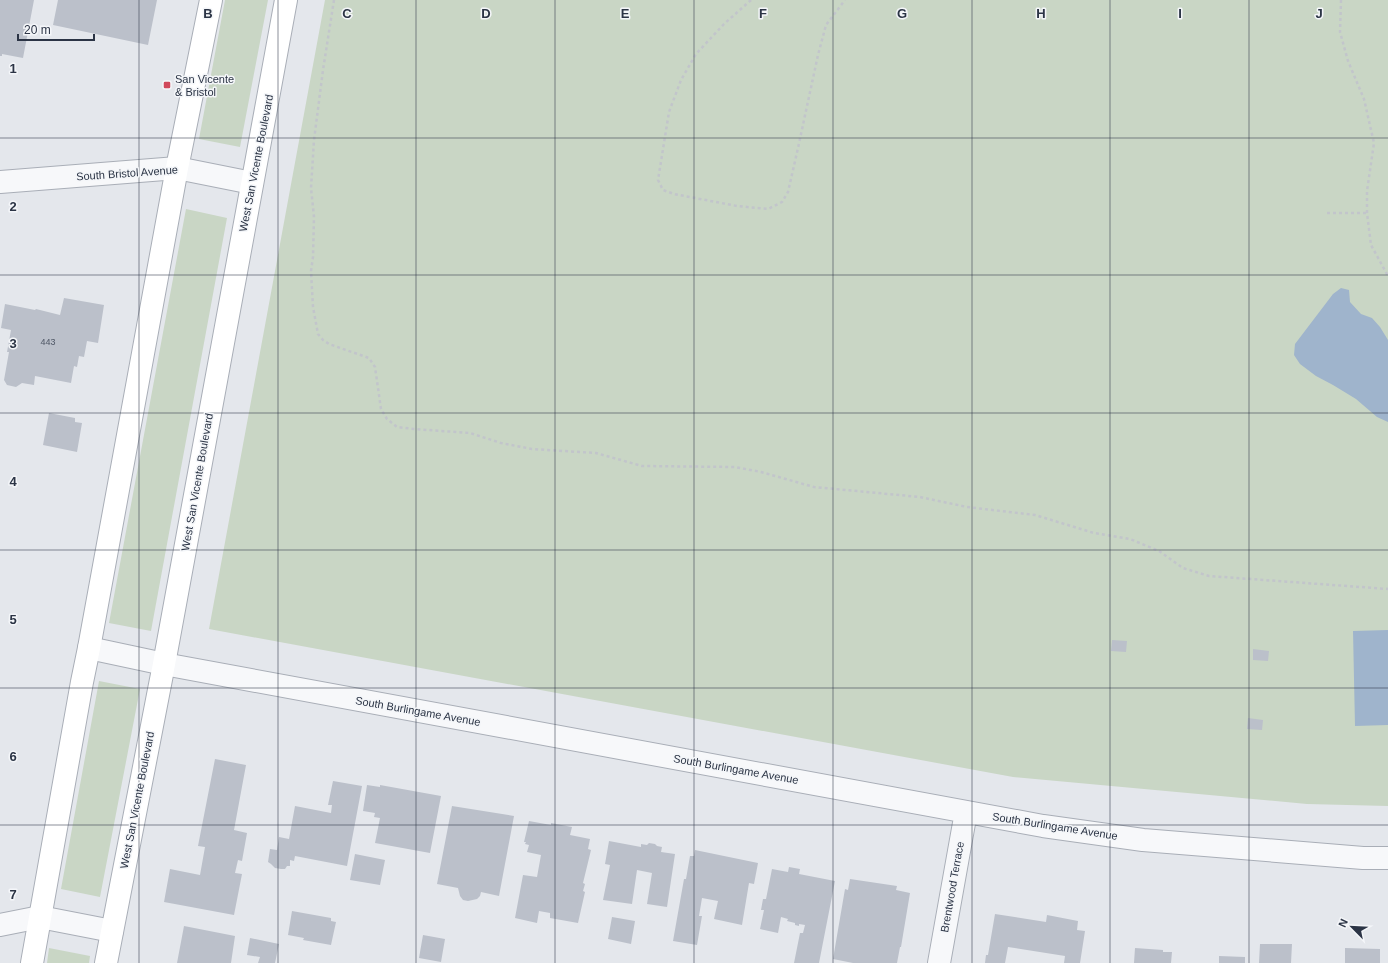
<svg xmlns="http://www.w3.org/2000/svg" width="1388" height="963" viewBox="0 0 1388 963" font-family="Arial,sans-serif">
	<rect width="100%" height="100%" fill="#e4e7ec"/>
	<path fill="#c9d6c5" d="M225,0H268L240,147L199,139Z
		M325,0H1388V806L1307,804L1013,777L209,629Z
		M186,209L227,218L151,631L109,623Z
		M99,681L140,689L100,897L61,889Z
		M49,948L90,956L89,963H47Z"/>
	<path fill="#9fb4cc" d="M1341,288L1349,290L1350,302L1361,314L1372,318L1380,327L1388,340V422L1377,417L1356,399L1333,385L1316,376L1300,364L1294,355L1295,344L1333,294Z
		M1388,630V725L1355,726L1353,631Z"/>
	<path fill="#bbc0ca" d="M0,0H34L23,58L2,54V56H0Z
		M58,0H157L148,45L53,25Z
		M64,298L104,305L98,343L87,341L84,357L79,356L77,367L74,366L71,383L35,376L34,385L22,383L16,387L7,385L4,380L9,352H7L11,330L1,328L5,304L35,310L36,309L60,315Z
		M49,413L75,418V422L82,423L77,452L43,445Z
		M1112,640L1127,641L1126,652L1111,651Z
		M1253,649L1269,651L1268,661L1253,660Z
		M1248,718L1263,720L1262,730L1247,729Z
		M215,759L246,765L234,830L247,833L242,861L238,860L235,873L242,874L234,915L164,902L170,869L200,875L205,847L198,846Z
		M333,781L362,786L347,866L295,856L294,861L290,860V866H287L285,869H281L275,868L271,864L268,862L270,849L277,850L279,837L289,839L295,806L331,813L332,805H328Z
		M367,785L380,787V785L441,796L430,853L375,843L380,818L374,817L375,813L363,811Z
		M452,806L514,816L499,896L481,892L480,896L477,899L468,901L463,900L460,896L458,888L437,884Z
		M529,821L551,825V823L572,827L570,835L590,839L588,849L591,850L583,883L585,884L583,891L585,892L578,923L550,918V913L539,911L537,923L515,918L523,875L537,877L541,855L527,852L529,845L525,844L526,842H524Z
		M609,841L641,847V844L647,845L649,843L655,844L657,846L662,847L661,852L675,854L667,907L647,904L652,873L637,870L632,904L603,900L610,865L605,864Z
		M695,850L758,863L754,884L749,883L742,925L714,919L718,901L702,898L699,916H702L697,945L673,941L684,879H686L690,856H694Z
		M355,854L385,860L380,885L350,880Z
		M789,867L800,869L799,874L835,881L819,963H794L800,933H803L805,925L799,924V926L795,925V923L787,921L788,919L781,917L778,933L760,929L764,910H761L763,899H766L772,869L788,872Z
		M850,879L897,886L896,890L910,893L901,947H900L897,963H853L833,959L845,889L848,890Z
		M292,911L331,918V921L336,922L331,945L303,940L304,938L288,935Z
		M995,914L1046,922L1047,915L1078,921L1077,930L1085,931L1080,963H1064L1065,956L1008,947L1005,963H985L986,955H988Z
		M612,917L635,921L631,944L608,939Z
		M184,926L235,936L231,963H177Z
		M423,935L445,939L441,962L419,958Z
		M250,938L279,944L275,963H258L260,957L247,955Z
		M1260,944H1292L1291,963H1259Z
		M1135,948L1163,950V952H1172L1171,963H1134Z
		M1345,948L1380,949V963H1345Z
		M1219,956L1245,957V963H1219Z"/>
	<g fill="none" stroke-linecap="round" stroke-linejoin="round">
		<defs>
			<path id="minor" d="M0,182L177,168L252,183
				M89,648L164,664L1043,826L1143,840L1363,858H1388
				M0,925L40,917L112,931
				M939,963L966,812"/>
			<path id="secondary" d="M32,963L82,682L89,648L177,168L211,0
				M106,963L164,664L286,0"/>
		</defs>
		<use href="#minor" stroke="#a9aeb7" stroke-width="24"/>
		<use href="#secondary" stroke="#a9aeb7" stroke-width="24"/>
		<path stroke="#c2c5cb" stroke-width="2.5" stroke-dasharray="3 3" stroke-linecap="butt" d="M334,0L323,70L314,140L311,188L314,217L313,257L311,271L313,307L318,334L323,340L329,344L369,358L375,367L381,409L387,419L397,427L414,429L470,433L501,443L532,449L596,453L642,466L735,467L761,472L814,487L920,497L967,507L1035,515L1094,533L1130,539L1159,551L1183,568L1209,576L1388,589
			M751,0L724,24L696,54L681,80L669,112L658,180L663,190L674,194L737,206L768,209L782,202L788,192L798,148L818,55L826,25L845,0
			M1341,0L1340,32L1348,61L1364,99L1374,143L1367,191V213L1371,245L1388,276
			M1327,213H1367"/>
		<use href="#minor" stroke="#f7f8fa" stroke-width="22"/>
		<use href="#secondary" stroke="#fff" stroke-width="22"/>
	</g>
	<path fill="none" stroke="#2b3445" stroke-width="1" stroke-opacity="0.55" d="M139,0V963M278,0V963M416,0V963M555,0V963M694,0V963M833,0V963M972,0V963M1110,0V963M1249,0V963M0,138H1388M0,275H1388M0,413H1388M0,550H1388M0,688H1388M0,825H1388"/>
	<rect fill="#d1495b" stroke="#f4f6f9" stroke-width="1.5" x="163" y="81" width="8" height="8" rx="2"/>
	<g text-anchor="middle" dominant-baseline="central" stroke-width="3" stroke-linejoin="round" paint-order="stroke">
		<g font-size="9" fill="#4f5766">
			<text x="48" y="342">443</text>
		</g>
		<g font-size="11" fill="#2b3445" stroke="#f4f6f9" text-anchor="start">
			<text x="175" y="79">San Vicente<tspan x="175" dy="13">&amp; Bristol</tspan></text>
		</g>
		<g font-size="11" fill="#2b3445" stroke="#f4f6f9">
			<text transform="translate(256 163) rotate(-79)">West San Vicente Boulevard</text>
			<text transform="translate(127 173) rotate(-4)">South Bristol Avenue</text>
			<text transform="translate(197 482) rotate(-80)">West San Vicente Boulevard</text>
			<text transform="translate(418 711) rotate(10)">South Burlingame Avenue</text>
			<text transform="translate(736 769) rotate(10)">South Burlingame Avenue</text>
			<text transform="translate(137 800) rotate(-79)">West San Vicente Boulevard</text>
			<text transform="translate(1055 826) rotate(9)">South Burlingame Avenue</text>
			<text transform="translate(952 887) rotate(-80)">Brentwood Terrace</text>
		</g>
	</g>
	<g font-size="13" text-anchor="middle" font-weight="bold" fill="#2b3445" stroke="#f4f6f9" stroke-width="3" stroke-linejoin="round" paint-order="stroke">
		<text x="208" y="18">B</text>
		<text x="347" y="18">C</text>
		<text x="486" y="18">D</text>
		<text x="625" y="18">E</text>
		<text x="763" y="18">F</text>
		<text x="902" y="18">G</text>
		<text x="1041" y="18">H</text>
		<text x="1180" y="18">I</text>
		<text x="1319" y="18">J</text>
		<text x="13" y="73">1</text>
		<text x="13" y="211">2</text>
		<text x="13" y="348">3</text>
		<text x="13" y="486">4</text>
		<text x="13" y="624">5</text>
		<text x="13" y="761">6</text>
		<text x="13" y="899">7</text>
	</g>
	<g transform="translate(1352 927) rotate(294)" stroke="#f4f6f9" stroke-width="3" paint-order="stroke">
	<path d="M0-3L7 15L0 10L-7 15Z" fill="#2b3445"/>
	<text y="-6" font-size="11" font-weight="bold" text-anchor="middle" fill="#2b3445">N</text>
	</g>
	<path d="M18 34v6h76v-6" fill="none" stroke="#2b3445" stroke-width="2"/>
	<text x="24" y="34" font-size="12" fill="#2b3445" stroke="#f4f6f9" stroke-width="3" paint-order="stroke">20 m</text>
</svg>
